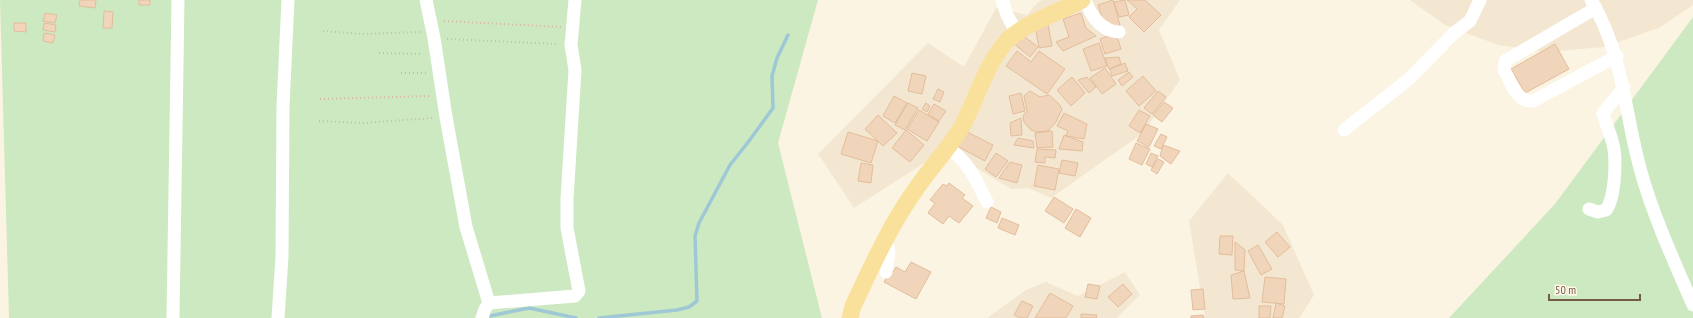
<svg xmlns="http://www.w3.org/2000/svg" width="1693" height="318" viewBox="0 0 1693 318" font-family="'PT Sans Narrow',sans-serif">
	<rect width="100%" height="100%" fill="#fcf4e2"/>
	<path fill="#f3e7d1" d="M1042,0H1180L1159,30L1180,80L1143,133L1051,198L1028,188L1011,189L946,149L854,208L818,154L928,43L964,67L996,8L1027,15L1037,3Z
		M1410,0H1693V5L1659,28L1603,47L1548,52L1498,45L1445,25Z
		M1228,173L1283,225L1314,295L1299,318H1205L1189,221Z
		M1125,272L1140,295L1117,318H987L1026,290L1046,282L1078,296Z"/>
	<path fill="#cde9c1" d="M0,0H818L778,143L822,318H9Z
		M1693,17V318H1449L1555,204Z"/>
	<g fill="none" stroke-linecap="round" stroke-linejoin="round">
		<path stroke="#9ec8d6" stroke-width="3.5" d="M485,317L529,308L576,318
			M599,318L677,310L689,307L697,301L695,236L699,223L730,165L749,141L773,108L772,76L777,58L788,35"/>
	</g>
	<path fill="#f0d5ba" stroke="#e3bd9b" d="M80,0H96L95,8L79,6Z
		M139,0H150V5H139Z
		M1113,0L1120,25L1113,28L1104,24L1098,5Z
		M1125,0L1129,15L1119,17L1114,2Z
		M1127,0H1145L1161,15L1144,32L1129,17L1137,9Z
		M104,11L113,12L112,28H103Z
		M45,13L57,15L55,23L43,21Z
		M1081,13L1086,28L1096,36L1063,51L1056,42L1069,37L1063,19Z
		M14,23H26V32L14,31Z
		M44,23L56,25L55,32L43,30Z
		M1048,24L1052,46L1039,48L1035,26Z
		M44,33L55,35L53,43L43,41Z
		M1116,33L1121,49L1105,54L1100,39Z
		M1021,34L1038,47L1030,57L1013,43Z
		M1099,43L1107,66L1091,71L1083,49Z
		M1555,44L1569,69L1525,93L1511,69Z
		M1017,51L1031,62L1039,51L1065,69L1047,94L1006,66Z
		M1119,57L1121,64L1109,69L1105,58Z
		M1125,63L1128,71L1112,76L1110,69Z
		M1105,68L1116,84L1102,94L1090,78Z
		M1129,72L1133,77L1122,86L1118,80Z
		M912,73L926,76L922,94L908,91Z
		M1143,76L1156,91L1139,106L1126,91Z
		M1072,77L1085,93L1071,106L1057,90Z
		M1087,77L1096,87L1089,93L1078,80Z
		M938,89L944,92L940,102L933,99Z
		M1030,91L1040,97L1049,95L1059,104L1062,109L1056,122L1048,131L1037,132L1031,130L1024,122L1023,116L1027,111L1024,96Z
		M1158,91L1166,97L1152,114L1144,108Z
		M1021,93L1025,111L1013,114L1009,96Z
		M894,96L907,103L895,123L883,116Z
		M1164,102L1173,108L1162,122L1153,115Z
		M908,103L918,108L905,130L895,125Z
		M926,103L930,106L927,112L922,109Z
		M934,104L946,111L939,121L928,114Z
		M919,110L939,122L927,141L907,129Z
		M1139,110L1150,116L1140,133L1129,126Z
		M1064,113L1087,124L1084,139L1066,136L1068,131L1057,126Z
		M878,115L897,133L883,146L865,129Z
		M1021,118L1022,135L1011,136L1010,123Z
		M1146,124L1158,129L1149,147L1137,141Z
		M906,130L924,145L910,162L892,148Z
		M965,131L993,145L985,161L957,146Z
		M1052,131L1053,147L1037,148L1035,133Z
		M848,132L878,141L871,163L841,154Z
		M1161,134L1167,137L1161,149L1154,146Z
		M1064,135L1083,142L1082,151L1059,149Z
		M1018,138L1033,141L1034,148L1014,145Z
		M1136,143L1150,149L1142,165L1129,159Z
		M1163,145L1180,151L1171,164L1160,156Z
		M1037,149L1056,150L1055,158L1045,157V163L1035,162Z
		M996,153L1008,161L996,177L985,169Z
		M1151,153L1158,156L1152,167L1146,164Z
		M1158,159L1164,162L1157,174L1151,170Z
		M1062,160L1078,163L1075,176L1059,173Z
		M1010,162L1022,165L1017,183L999,178Z
		M861,163L873,165L871,183L858,181Z
		M1038,165L1059,169L1055,190L1034,186Z
		M949,183L965,195L962,198L973,206L959,223L949,216L943,224L928,213L935,203L930,200L943,184L947,186Z
		M1054,197L1073,209L1064,223L1045,211Z
		M991,207L1001,212L997,223L986,218Z
		M1076,209L1091,218L1080,237L1065,228Z
		M1002,218L1019,225L1015,235L998,228Z
		M1277,232L1290,247L1278,257L1265,242Z
		M1220,236H1233L1232,255L1219,254Z
		M1235,242L1245,250L1244,271L1235,270Z
		M1258,245L1272,269L1261,275L1248,251Z
		M911,262L931,272L916,299L884,282L890,271L893,272L896,267L905,272Z
		M1244,271L1250,298L1233,299L1231,275Z
		M1265,277L1286,279L1284,304L1262,302Z
		M1088,284L1100,286L1097,299L1085,297Z
		M1123,284L1132,294L1118,307L1108,297Z
		M1203,289L1205,309L1193,310L1191,290Z
		M1050,293L1073,306L1066,318H1035Z
		M1022,301L1033,306L1027,318H1020L1014,315Z
		M1276,303L1285,306L1282,318H1273Z
		M1259,306H1271L1270,318H1259Z
		M1081,314L1097,315L1096,318H1081Z
		M1203,315L1204,318H1191V316Z"/>
	<g fill="none" stroke-linecap="round" stroke-linejoin="round">
		<path stroke="#d5b99e" stroke-width="2" stroke-dasharray="1 3" stroke-linecap="butt" d="M444,21L561,27
			M323,31L363,34L421,32
			M447,39L558,44
			M379,53L423,54
			M401,73H427
			M320,99L430,96
			M319,121L363,123L433,118"/>
		<path stroke="#fff" stroke-width="13" d="M426,0L434,38L446,117L466,227L489,303L485,309L482,318
			M1002,0L1007,15L1017,33
			M1085,0C1091,16 1101,31 1119,32
			M1591,0C1624,55 1624,112 1641,172C1654,218 1674,261 1693,305
			M1596,8L1505,61L1504,70C1511,82 1517,103 1533,101L1617,56
			M1344,130L1409,79L1454,33L1470,21L1480,0
			M948,148C969,162 976,180 987,202
			M1589,209L1598,212L1606,210C1615,198 1616,164 1614,149C1612,137 1606,125 1603,113L1624,87
			M885,239L889,251L886,272
			M489,303L575,296L579,291L567,228V199L575,70L571,45L575,0
			M173,318L178,0
			M278,318L282,257L283,106L288,0"/>
		<path stroke="#f9e09b" stroke-width="17" d="M850,318L853,306C872,266 890,225 916,189C930,168 948,150 961,128C977,100 984,67 1006,42C1022,24 1060,12 1082,0"/>
	</g>
	<path d="M1549 294v6h91v-6" fill="none" stroke="#735c49" stroke-width="2"/>
	<text x="1555" y="294" font-size="12" fill="#735c49" stroke="#fff8e8" stroke-width="3" paint-order="stroke">50 m</text>
</svg>
